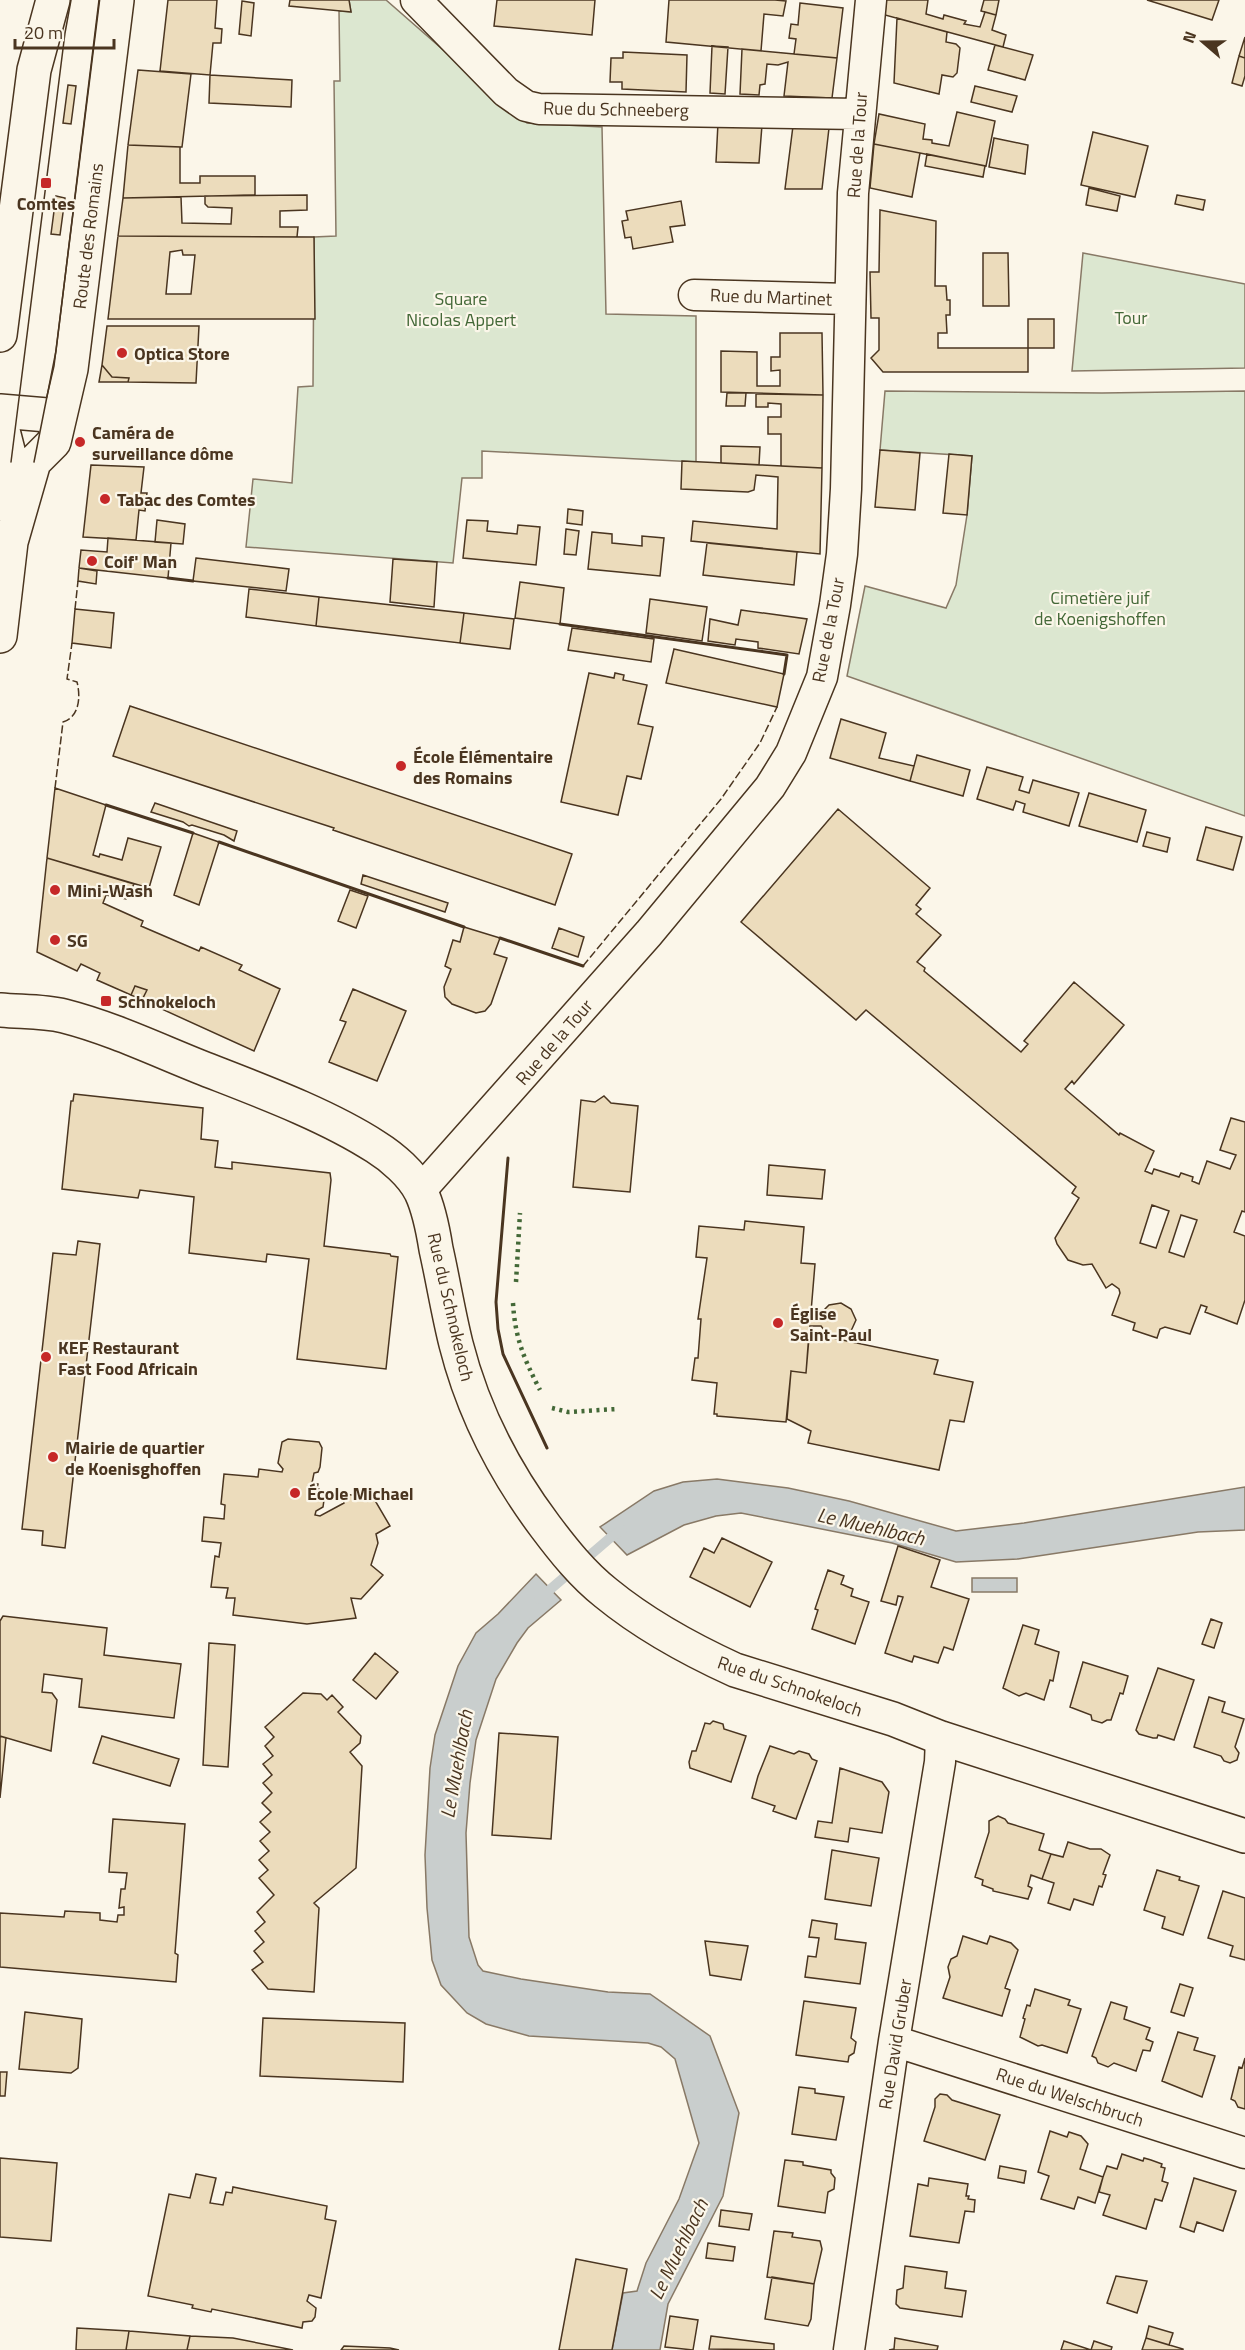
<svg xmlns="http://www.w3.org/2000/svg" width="1245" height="2350" viewBox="0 0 1245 2350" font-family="'Titillium Web',sans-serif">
	<rect width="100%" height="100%" fill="#fbf6e9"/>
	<path fill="#dce7d0" stroke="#887966" stroke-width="1.5" d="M349,0H386L527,123L602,127L606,314L696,316V462L482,451V478H462L453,563L246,547L253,479L292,483L298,387L313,386L314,237L336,236L334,81H340L339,11L351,12Z
		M1083,253L1245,284V368L1072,371Z
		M885,391L1102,393L1245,391V816L847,676L865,586L946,608L956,585L967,515L972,456L880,450Z"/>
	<path fill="#c9cecd" stroke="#887966" stroke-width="1.5" d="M717,1479L788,1488L849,1501L956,1531L1024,1523L1245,1487V1530L1198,1532L1018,1559L956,1562L892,1543L741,1513L716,1516L684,1525L627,1555L600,1527L654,1491L683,1482Z
		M536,1574L561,1600L528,1628L517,1643L496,1679L476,1740L470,1783L466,1833L469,1937L478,1965L483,1971L521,1979L608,1992L650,1994L710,2036L739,2113L723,2196L668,2304L660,2350H612L623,2293L637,2291L646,2263L679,2199L699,2143L675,2059L661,2047L648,2043L529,2036L486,2024L467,2013L441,1985L432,1960L427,1908L425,1855L430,1768L435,1735L458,1666L476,1633L498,1614Z
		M972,1578H1017V1592H972Z"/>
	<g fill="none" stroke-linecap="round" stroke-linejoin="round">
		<path stroke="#c9cecd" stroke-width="10" d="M539,1599L610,1538L622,1530"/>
	</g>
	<path fill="#ecdcbc" stroke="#4a3520" stroke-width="1.5" fill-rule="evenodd" d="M168,0H217L215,28L222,29L221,43H213L210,75L160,71Z
		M290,0H349L351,12L289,6Z
		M497,0H595L592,35L494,26Z
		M669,0H775L786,1L783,16L764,14L761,51L666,42Z
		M886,0H928L926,14L943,19L944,15L966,21L964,24L980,27L985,12L996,15L992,30L1006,35L1003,47L885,15Z
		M984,0H999L996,15L981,11Z
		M1147,0H1219L1212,20Z
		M242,1L254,3L251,36L239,34Z
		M800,3L843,8L837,58L794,54L796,39L789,38L791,24L798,25Z
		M897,18L947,32L946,42L956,44L960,48L957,73L953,77L942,75L939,94L894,83Z
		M1245,37V58L1239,56Z
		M995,45L1033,55L1025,80L988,70Z
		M712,46L728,47L725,94L710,93Z
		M742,49L837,58L832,98L784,96L788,62L778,65L767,64L765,84L760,85L759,95L740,94Z
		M623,52L687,55L686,92L622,89V82H610L611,58H623Z
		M1239,56L1245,58V76L1242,86L1232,83Z
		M138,70L191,74L182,147L128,145Z
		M210,75L292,80L291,107L209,103Z
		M68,85L76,86L71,124L63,123Z
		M975,86L1017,96L1012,112L971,102Z
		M957,112L995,121L986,166L874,144L879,114L925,124L923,139L932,140V143L949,146Z
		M718,123L762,125L759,163L716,162Z
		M793,126L829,128L822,189H785Z
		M1093,132L1148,146L1135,197L1081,185Z
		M994,138L1028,145L1025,174L989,167Z
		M874,144L920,153L912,197L870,188Z
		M128,145L180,147V183H200V176H255V195L123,198Z
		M927,154L985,166L983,177L925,166Z
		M1089,188L1120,196L1117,211L1086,205Z
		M307,195V210L280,211V227H298L297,237L118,236L123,198L181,197L182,223L231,224L232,208L208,207L205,204V196Z
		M1177,195L1205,200L1203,210L1175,204Z
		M56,196L65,198L60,235L51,234Z
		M681,201L685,225L670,227L673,242L633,249L631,237L625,238L622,221L628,220L626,211Z
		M880,210L936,221L935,286H946L947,300H950V315H946L947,333H938V348H1028V372H883L871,358L879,350V318H871L870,272H879Z
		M118,236L314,237L315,319H108ZM182,250L183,255H195L191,294H166L170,252Z
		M983,253H1008L1009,306H983Z
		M1028,319H1054V348H1028Z
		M107,326H199L196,383L128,382L129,378L112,377L102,365Z
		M780,333H822L823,395L721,392V351L757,352V386H780V370L771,371V357H780Z
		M102,365L112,377L129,378L128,382H99Z
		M727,393H746L745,406H726Z
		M756,394L823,395L822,468L781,466V434H768V417H781V404L768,403V407H756Z
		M721,446L760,447L759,465L721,463Z
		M880,450L920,453L915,510L875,507Z
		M949,454L972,456L967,515L943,513Z
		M682,461L822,468L820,554L691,541L693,521L777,529L778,477L756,475L754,490L748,492L681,489Z
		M91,465L144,467L141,493H147L145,511L139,510L136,540L83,537Z
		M568,509L583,511L582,525L567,523Z
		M157,520L185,524L183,544L155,542Z
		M467,520L488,521L487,531L517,534L518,525L540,527L536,565L463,558Z
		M566,529L579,531L576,555L564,554Z
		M592,532L612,534V543L642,546V536L664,538L660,576L588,569Z
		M108,538L171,543L168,578L79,568L81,550L107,552Z
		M707,543L797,552L794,585L703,575Z
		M196,558L289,569L286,591L193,581Z
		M393,559L437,562L434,607L390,602Z
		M79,568L97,571L96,584L78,581Z
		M520,582L564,588L560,624L515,618Z
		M249,589L319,597L316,626L246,617Z
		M319,597L464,613L460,643L316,626Z
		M650,599L707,607L702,641L646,633Z
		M75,609L114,613L111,648L72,643Z
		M741,610L807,619L799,654L758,648V642L736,639L735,645L708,641L710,619L738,625Z
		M464,613L514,619L510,649L460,643Z
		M572,628L654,639L651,662L568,650Z
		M674,649L784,674L777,707L666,683Z
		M589,673L614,678L615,673L624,675L623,680L647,685L638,724L653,727L641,779L627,776L618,815L561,802Z
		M130,706L572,854L555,905L333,830L334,828L113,756Z
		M841,719L886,733L879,758L914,766L910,781L830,758Z
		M917,755L970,770L963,796L910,781Z
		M987,767L1023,777L1019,790L1029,793L1033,780L1079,793L1069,826L1023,812L1025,804L1016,801L1013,810L977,799Z
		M55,788L106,805L93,855L99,857L100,854L122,860L128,838L161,847L149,888L47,858Z
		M1089,793L1146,810L1137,842L1079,826Z
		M155,803L237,831L234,841L224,835L192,825L189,826L183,822L151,812Z
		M838,809L930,888L916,905L921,909L916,914L941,935L917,962L925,968L924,971L1021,1052L1028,1044L1024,1041L1074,982L1124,1025L1074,1084L1072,1081L1065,1089L1119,1135L1120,1133L1154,1151L1145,1171L1152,1174L1154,1169L1179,1177L1181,1173L1193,1177L1192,1181L1199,1184L1207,1161L1230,1169L1236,1155L1220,1150L1231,1118L1245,1122V1212L1242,1211L1234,1232L1245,1236V1300L1237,1324L1205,1312L1207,1307L1201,1305L1190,1334L1165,1327L1160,1329L1157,1338L1133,1330L1135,1323L1112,1315L1120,1293L1119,1289L1112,1284L1106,1288L1092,1264L1083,1265L1068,1260L1057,1244L1055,1238L1079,1198L1072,1193L1076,1187L866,1010L856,1020L741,922ZM1152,1205L1169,1211L1156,1248L1140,1243ZM1181,1215L1197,1220L1184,1257L1169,1252Z
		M1206,827L1242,837L1233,870L1197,860Z
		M1147,832L1170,838L1167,852L1143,846Z
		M193,833L219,842L199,905L174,895Z
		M47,858L134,884L126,899L106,895L103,903L143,921L141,926L199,951L201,947L242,965L239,970L280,989L254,1051L142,1000L147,990L135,986L131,995L97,980L100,973L81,964L77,971L37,952Z
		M363,875L448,903L445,912L361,884Z
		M350,890L368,896L356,928L338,921Z
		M464,927L500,938L494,954L507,958L491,1004L485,1011L476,1013L452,1004L445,997L444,987L451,969L445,966L453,940L460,942Z
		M559,928L584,937L578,957L552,948Z
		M135,986L147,990L142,1000L131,995Z
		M353,989L406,1011L377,1081L329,1062L346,1022L340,1020Z
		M74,1094L203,1108L201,1139L218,1141L215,1167L232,1169V1162L330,1173L331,1180L324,1246L390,1254L391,1256L398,1257L386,1369L297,1359L309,1259L267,1254L266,1262L189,1253L194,1197L140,1190L138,1198L62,1189L71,1101H73Z
		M604,1096L611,1103L638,1106L630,1192L573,1187L581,1100L595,1102Z
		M769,1165L825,1170L822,1199L767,1195Z
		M745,1221L804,1227L801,1263L815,1264L811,1312L821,1313L829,1305L841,1303L851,1309L856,1320L851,1331L838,1338L829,1336L821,1326H810L806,1373L791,1371L786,1422L717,1416V1414H714L717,1383L692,1380L695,1358H698L701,1319H698L707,1258L696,1257L699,1226L744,1230Z
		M78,1241L100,1244L65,1548L42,1545L43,1531L22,1529L53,1253L76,1255Z
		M809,1333L938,1360L934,1374L973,1382L964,1422L950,1420L939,1470L808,1443L811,1431L787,1419L791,1371L806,1373Z
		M288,1439L319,1442L322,1448L320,1467L318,1472L314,1473L312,1483L318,1484L317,1488L325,1493L323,1507L316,1511L315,1515L320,1516L344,1503L342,1494L373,1497L390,1526L376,1534L378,1543L371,1565L383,1575L361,1599L351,1598L356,1618L307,1624L233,1615L235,1598H226L228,1588L211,1587L215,1556L219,1557L221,1543L202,1541L204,1517L224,1519L225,1505L221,1504L224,1474L258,1477L259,1469L282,1472L283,1469L278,1463L282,1442Z
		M722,1538L772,1562L750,1607L690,1577L704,1548L714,1553Z
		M898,1546L940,1560L931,1587L969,1599L953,1650L944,1647L938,1663L914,1656L912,1662L885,1653L903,1597L898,1596L896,1605L881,1601Z
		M828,1570L844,1576L841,1584L853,1589L851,1596L869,1602L855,1644L812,1629L818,1610L815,1609Z
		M3,1616L107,1628L104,1655L181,1664L174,1718L79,1707L82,1679L44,1674L42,1692L52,1693L57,1700L51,1751L0,1736V1621Z
		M1211,1619L1222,1623L1214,1648L1202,1644Z
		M1023,1625L1039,1630L1035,1644L1059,1652L1053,1681L1050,1680L1044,1700L1026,1693L1019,1696L1003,1688Z
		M209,1643L235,1645L228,1767L203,1765Z
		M375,1653L398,1672L376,1699L353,1680Z
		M1083,1662L1128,1676L1123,1694L1120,1693L1111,1720H1107L1102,1723L1092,1720L1091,1715L1070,1707Z
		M1158,1668L1194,1680L1174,1740L1158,1735L1157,1738H1153L1139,1734L1136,1730Z
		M303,1693L321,1694L327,1700L332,1695L343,1707L338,1712L361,1736L360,1743L350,1752L362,1766L356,1868L314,1903L319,1908L314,1992L268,1989L252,1970L263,1962L254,1951L264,1942L255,1931L265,1922L257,1912L274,1895L259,1878L268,1870L259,1860L269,1851L260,1841L270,1832L260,1822L271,1812L262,1803L272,1793L263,1783L272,1775L263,1764L273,1756L265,1746L274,1737L265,1727Z
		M1209,1697L1225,1702L1222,1712L1244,1719L1235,1747L1239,1753L1237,1760L1230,1763L1224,1761L1221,1756L1194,1747Z
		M713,1721L723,1724L724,1729L746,1736L731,1782L690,1768L689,1762L692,1751H696L705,1723L710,1724Z
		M499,1733L558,1737L551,1839L492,1835Z
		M0,1736L6,1738L0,1798Z
		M102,1736L179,1759L170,1786L93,1763Z
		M770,1746L794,1754L799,1751L809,1754L812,1759L817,1761L796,1819L773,1811L775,1806L752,1798L758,1776Z
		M840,1768L882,1782L889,1792L882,1833L850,1828L848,1842L815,1837L818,1821L832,1823Z
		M998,1816L1005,1819L1008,1823L1044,1834L1039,1850L1051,1854L1042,1879L1031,1875L1028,1886L1032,1888L1028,1899L993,1891V1889L982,1885L983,1880L975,1877L989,1832V1821Z
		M113,1819L185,1824L175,1953L178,1955L176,1982L0,1967V1913L64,1917L65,1911L100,1913V1920L117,1922L118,1915H124V1907L119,1908L121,1889H125L127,1873L109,1872Z
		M1068,1842L1090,1849H1101L1110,1855L1103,1874L1106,1875L1102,1887L1099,1886L1093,1905L1074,1899L1070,1910L1048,1903L1054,1883L1042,1879L1051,1854L1063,1857Z
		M832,1850L879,1858L871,1906L825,1899Z
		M1157,1870L1180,1877L1179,1880L1199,1886L1183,1935L1162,1928L1165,1917L1144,1910Z
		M1223,1891L1245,1898V1960L1230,1956L1233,1946L1208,1938Z
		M812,1920L837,1924L835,1939L866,1943L860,1984L805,1977L808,1956L816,1957L819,1938L809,1937Z
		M963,1936L987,1944L990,1936L1011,1943L1018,1950L1005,1988L1010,1990L1002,2016L943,1998L950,1977L948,1967L951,1959L957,1956Z
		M705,1941L748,1946L741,1980L710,1975Z
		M1180,1984L1193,1988L1184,2016L1171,2012Z
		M1035,1989L1070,2000L1068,2005L1081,2009L1067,2053L1042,2045L1038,2046L1020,2037L1025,2019L1023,2018L1027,2005L1030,2006Z
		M804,2001L856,2008L851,2038L856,2042L854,2053L849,2056L848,2062L796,2055Z
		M1111,2002L1127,2007L1124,2019L1150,2028L1146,2039L1153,2042L1150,2051L1143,2050L1136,2071L1114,2063L1108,2067L1098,2063L1096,2058L1092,2056Z
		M25,2012L82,2019L78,2068L71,2073L19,2069Z
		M263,2018L405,2023L403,2082L260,2076Z
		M1178,2032L1198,2038L1194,2050L1215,2056L1202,2097L1162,2081Z
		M1245,2058V2109L1238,2107L1235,2101L1231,2099L1239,2067L1242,2068Z
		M0,2072H7L5,2096H0Z
		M799,2087L815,2089V2093L844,2097L836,2140L792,2134Z
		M940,2094L947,2095L952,2100L1000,2115L985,2160L924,2141L935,2107V2099Z
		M1050,2131L1067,2137L1069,2132L1081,2136L1088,2144L1080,2169L1103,2177L1095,2203L1078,2197L1074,2209L1041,2199L1049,2176L1038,2172Z
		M1122,2154L1143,2161L1144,2158L1151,2160L1162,2164L1161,2167L1165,2168L1162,2181L1168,2183L1162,2201L1155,2199L1146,2229L1103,2215L1110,2195L1099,2192L1103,2177L1107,2166L1117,2169Z
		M0,2158L57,2163L51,2241L0,2237Z
		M785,2160L803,2162V2165L831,2170V2173L835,2178L834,2189L828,2192L825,2213L778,2206Z
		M1000,2166L1026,2171L1024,2183L998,2178Z
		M196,2174L216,2178L210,2203L223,2205L226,2192L232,2193L233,2187L327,2206L325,2219L336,2221L321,2298L309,2295L307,2301L316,2308L315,2317L312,2321L303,2322L302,2328L212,2309L211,2312L192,2308L193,2305L148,2296L169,2194L190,2198Z
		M929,2178L968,2184L966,2196H969L968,2199L975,2200L974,2212L965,2211L959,2243L910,2236L918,2184L928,2186Z
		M1194,2178L1236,2191L1223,2231L1197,2222L1194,2232L1180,2227Z
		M721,2210L752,2214L749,2230L719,2226Z
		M774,2231L793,2233L792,2237L820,2241L822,2249L814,2284L767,2277Z
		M708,2243L735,2247L733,2261L706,2258Z
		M576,2259L627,2269L612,2350H559Z
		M905,2266L947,2272L945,2288L966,2291L962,2317L900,2308L896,2304L897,2290L903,2288Z
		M1116,2276L1147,2281L1137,2313L1107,2303Z
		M772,2277L814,2284L811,2319L808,2326L765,2319Z
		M670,2316L698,2320L693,2350L665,2347Z
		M1149,2326L1173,2333L1169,2345L1146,2338Z
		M77,2328L129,2331L126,2350H76Z
		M129,2331L190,2336L187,2350H126Z
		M190,2336L233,2338L293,2350H187Z
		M711,2336L774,2344V2350L709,2349Z
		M895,2338L938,2346L937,2350H889L894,2349Z
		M1146,2338L1183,2349V2350H1142Z
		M1064,2341L1091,2350L1094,2341L1112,2347L1111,2350H1061Z
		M344,2346L390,2348L399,2350H341Z"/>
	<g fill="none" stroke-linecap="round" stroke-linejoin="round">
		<defs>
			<path id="minor" d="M416,0L506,92L526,106L539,109L859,114
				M694,295L849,299
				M420,1191L649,933L770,787L791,753L822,677L835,605L842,554L846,489L853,193L871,0
				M894,2041L1245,2153
				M849,2350L894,2041L940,1762L941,1738"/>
			<path id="tertiary" d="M0,411L59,416
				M0,1010C21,1012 43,1011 64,1016C111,1028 155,1049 200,1067C256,1089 325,1114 376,1147C392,1157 412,1174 421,1192C429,1209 433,1230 436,1249C443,1280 448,1312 456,1344C473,1411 503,1470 545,1526C563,1550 582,1574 606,1593C645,1625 689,1649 735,1670L893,1719L941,1738L1245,1836"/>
			<path id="primary" d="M0,335L34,70L53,0
				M0,419L11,462L7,505
				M0,636L11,542L34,462L54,442L71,369L117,0"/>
		</defs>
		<use href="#minor" stroke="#4a3520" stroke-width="33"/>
		<use href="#tertiary" stroke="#4a3520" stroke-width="36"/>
		<use href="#primary" stroke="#4a3520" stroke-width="36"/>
		<use href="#minor" stroke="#fbf6e9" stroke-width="30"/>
		<use href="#tertiary" stroke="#fbf6e9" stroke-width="33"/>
		<use href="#primary" stroke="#fbf6e9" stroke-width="33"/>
		<path stroke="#4a3520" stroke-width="1.5" d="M11,462L65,33L71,0
			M34,462L56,351L99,0"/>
		<path stroke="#436837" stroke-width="4.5" stroke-dasharray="3 4.5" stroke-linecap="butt" d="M516,1282L520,1213
			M513,1303C515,1338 524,1359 540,1390
			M552,1408L568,1412L617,1409"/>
		<path stroke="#4a3520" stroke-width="1.5" stroke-dasharray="8 3" stroke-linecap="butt" d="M75,609L78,581
			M55,788L63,722C79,717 81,698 77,682L67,679L72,643
			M583,966L721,799L760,743L777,707"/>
		<path stroke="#4a3520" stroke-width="3" d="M168,578L193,581
			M560,624L787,655L784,674
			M106,805L193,833
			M219,842L464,927
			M500,938L583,966
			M508,1158L496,1302L498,1329L503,1354L547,1448"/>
	</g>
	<g fill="#c62828" stroke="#fbf6e9" stroke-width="2">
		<rect x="40" y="177" width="12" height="12" rx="3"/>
		<circle cx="122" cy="353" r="6"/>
		<circle cx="80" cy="442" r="6"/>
		<circle cx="105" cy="499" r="6"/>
		<circle cx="92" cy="561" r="6"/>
		<circle cx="401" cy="766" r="6"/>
		<circle cx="55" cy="890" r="6"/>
		<circle cx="55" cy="940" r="6"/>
		<rect x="100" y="995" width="12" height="12" rx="3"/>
		<circle cx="778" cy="1323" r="6"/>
		<circle cx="46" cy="1357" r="6"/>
		<circle cx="53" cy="1457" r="6"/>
		<circle cx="295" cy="1493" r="6"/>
	</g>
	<g text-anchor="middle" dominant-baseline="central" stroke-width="4.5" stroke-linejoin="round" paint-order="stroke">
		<g font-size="18" fill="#4a3520" stroke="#fbf6e9">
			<text transform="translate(616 109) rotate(1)">Rue du Schneeberg</text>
			<text transform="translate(857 145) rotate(-86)">Rue de la Tour</text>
			<text transform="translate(88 236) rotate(-83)">Route des Romains</text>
			<text transform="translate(771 297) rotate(2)">Rue du Martinet</text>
			<text transform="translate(828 630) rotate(-79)">Rue de la Tour</text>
			<text transform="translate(554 1042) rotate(-49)">Rue de la Tour</text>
			<text transform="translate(451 1307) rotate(77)">Rue du Schnokeloch</text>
			<text transform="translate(790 1686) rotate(19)">Rue du Schnokeloch</text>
			<text transform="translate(895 2044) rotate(-81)">Rue David Gruber</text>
			<text transform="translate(1070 2097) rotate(18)">Rue du Welschbruch</text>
		</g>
		<g font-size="18" font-weight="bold" fill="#4a3520" stroke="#fbf6e9" text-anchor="start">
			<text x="46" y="203" text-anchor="middle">Comtes</text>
			<text x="134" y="353">Optica Store</text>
			<text x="92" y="432">Caméra de<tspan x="92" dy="21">surveillance dôme</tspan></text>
			<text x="117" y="499">Tabac des Comtes</text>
			<text x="104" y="561">Coif' Man</text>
			<text x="413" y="756">École Élémentaire<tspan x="413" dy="21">des Romains</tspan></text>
			<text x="67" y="890">Mini-Wash</text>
			<text x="67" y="940">SG</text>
			<text x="118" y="1001">Schnokeloch</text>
			<text x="790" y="1313">Église<tspan x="790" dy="21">Saint-Paul</tspan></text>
			<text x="58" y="1347">KEF Restaurant<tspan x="58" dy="21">Fast Food Africain</tspan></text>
			<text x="65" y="1447">Mairie de quartier<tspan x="65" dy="21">de Koenisghoffen</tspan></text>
			<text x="307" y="1493">École Michael</text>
		</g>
		<g font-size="18" fill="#436837" stroke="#fbf6e9">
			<text x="461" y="298">Square<tspan x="461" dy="21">Nicolas Appert</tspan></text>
			<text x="1131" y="317">Tour</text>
			<text x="1100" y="597">Cimetière juif<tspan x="1100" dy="21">de Koenigshoffen</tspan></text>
		</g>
		<g font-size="20" font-style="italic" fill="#4a3520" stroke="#fbf6e9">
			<text transform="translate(871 1526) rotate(13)">Le Muehlbach</text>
			<text transform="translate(456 1764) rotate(-80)">Le Muehlbach</text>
			<text transform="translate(678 2249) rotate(-64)">Le Muehlbach</text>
		</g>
	</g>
	<g transform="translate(1203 42) rotate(290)" stroke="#fbf6e9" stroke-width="4.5" paint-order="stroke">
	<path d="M0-4.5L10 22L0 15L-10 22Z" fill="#4a3520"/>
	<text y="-9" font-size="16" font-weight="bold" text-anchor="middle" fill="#4a3520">N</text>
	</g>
	<path d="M15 39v9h99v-9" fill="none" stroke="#4a3520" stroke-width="3"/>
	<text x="24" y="39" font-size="18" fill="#4a3520" stroke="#fbf6e9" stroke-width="4.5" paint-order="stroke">20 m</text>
</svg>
